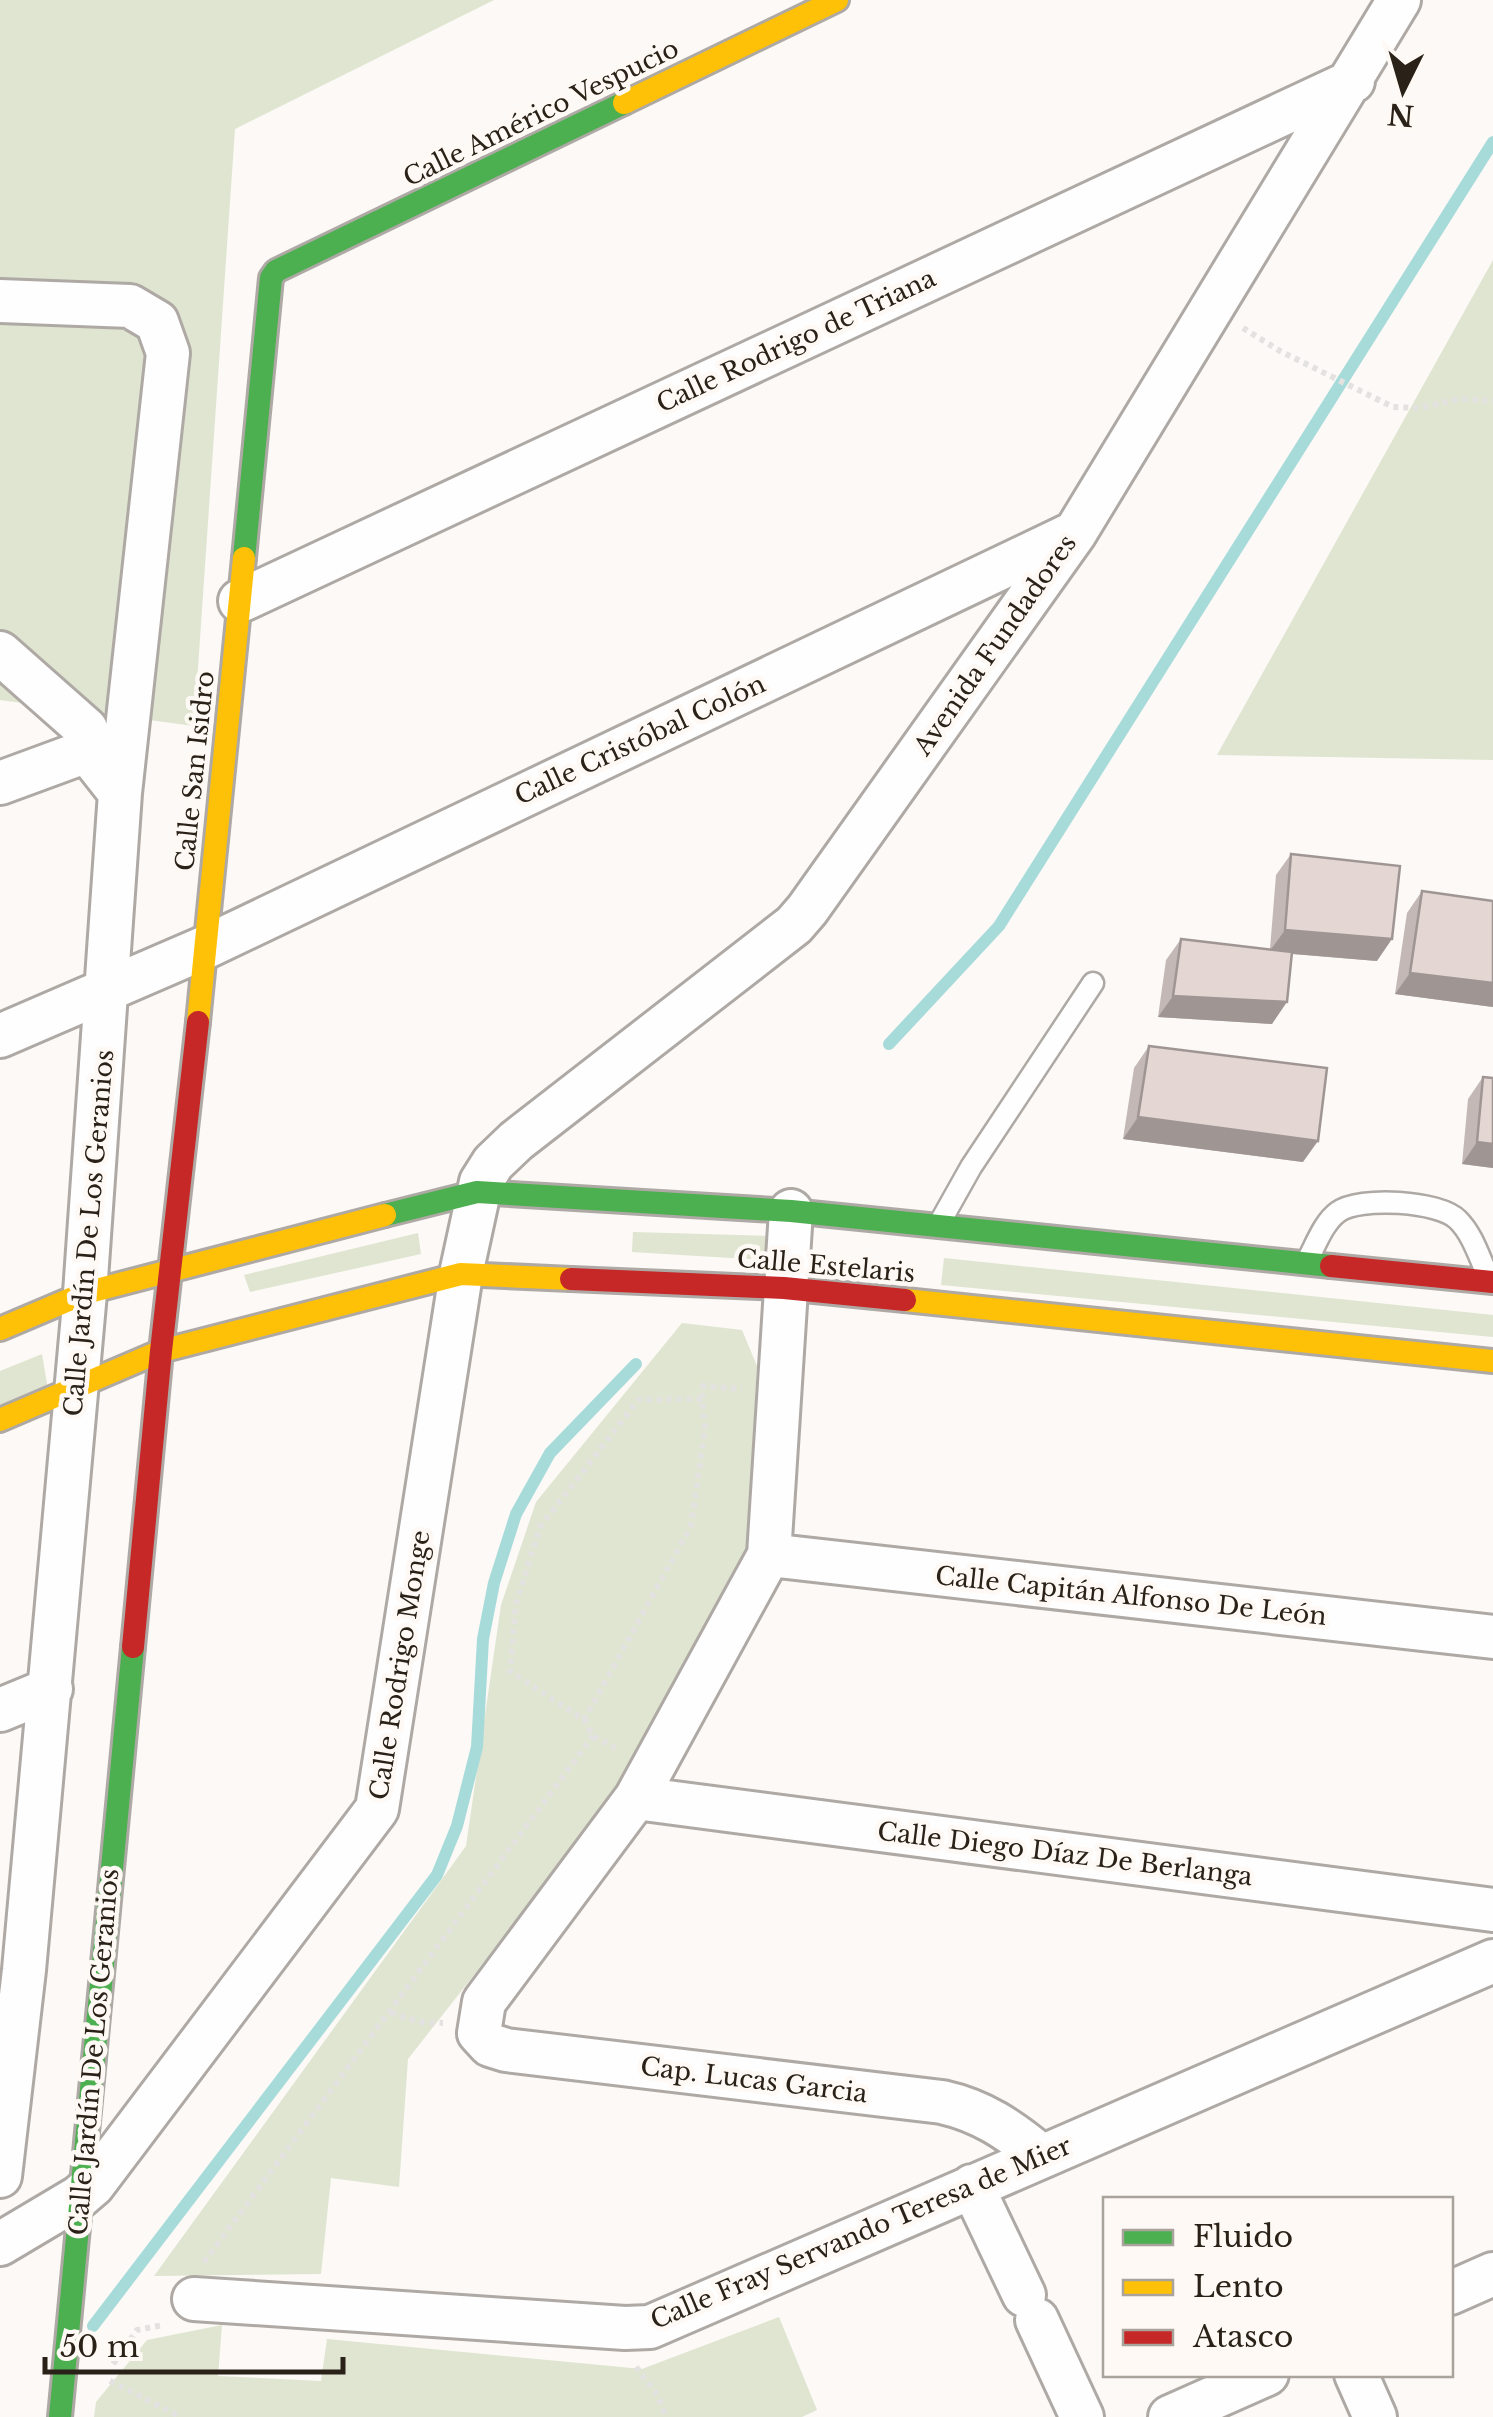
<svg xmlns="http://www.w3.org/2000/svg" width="1493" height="2417" viewBox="0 0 1493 2417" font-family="'Libre Baskerville',serif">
	<rect width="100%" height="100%" fill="#fcf9f6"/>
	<path fill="#dfe5d0" d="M0,0H494L235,129L194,726L0,700Z
		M1493,260V760L1217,755Z
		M633,1232L769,1236L765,1260L632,1252Z
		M418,1233L421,1254L250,1292L244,1275Z
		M944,1258L1493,1315V1337L941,1285Z
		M682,1323L742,1330L757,1366L746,1558L622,1786L408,2059L399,2187L331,2178L321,2274L154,2276L466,1846L501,1605L536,1502Z
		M42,1354L48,1390L0,1410V1371Z
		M779,2317L817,2410L802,2417H94L96,2402L147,2340L222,2325L218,2376L321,2381L327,2339L642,2369Z"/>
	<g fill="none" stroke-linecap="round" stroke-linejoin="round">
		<path stroke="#a7dbda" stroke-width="12" d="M889,1044L999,926L1493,142
			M93,2326L437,1875L457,1826L477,1747L483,1639L494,1583L516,1514L550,1453L636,1364"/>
		<defs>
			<path id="lane" d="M939,1224L971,1167L1093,983
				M1308,1259C1316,1244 1324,1222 1338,1212C1359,1196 1440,1201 1458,1220C1473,1235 1479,1257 1488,1276"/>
			<path id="street" d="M0,301L130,306L157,322L168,353L120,793L85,1293L24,1970L0,2176
				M240,601L1353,81
				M0,653L86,729L89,740L87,751
				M0,783L87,751L120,793
				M0,1036L206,947L1070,535
				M791,1211L769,1555L636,1798L484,2002L479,2033L490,2045L506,2050L942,2102C982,2111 1010,2130 1041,2156
				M769,1555L1493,1637
				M0,1710L51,1689
				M636,1798L1493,1910
				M972,2186L1024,2295
				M0,2244L79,2197L93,2185L377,1809L461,1274L481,1182L493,1163L516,1141L794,925L807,910L1075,533L1399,0
				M1450,2293L1493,2274
				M194,2299L625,2328L650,2327L1493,1961
				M1037,2320L1082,2417
				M1356,2374L1375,2417
				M1170,2417L1267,2374"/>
			<path id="fast" d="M244,558L271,278L276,271L624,103
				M385,1215L477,1192L791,1211L1331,1266
				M60,2417L133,1647"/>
			<path id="slow" d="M624,103L837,0
				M198,1022L244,558
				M905,1300L1493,1361
				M0,1329L85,1293L385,1215
				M0,1420L161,1351L461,1274L571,1279"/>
			<path id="jam" d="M1331,1266L1493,1282
				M571,1279L784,1288L905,1300
				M133,1647L161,1351L198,1022"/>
		</defs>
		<use href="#lane" stroke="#aea9a4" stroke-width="25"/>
		<use href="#street" stroke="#aea9a4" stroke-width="48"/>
		<use href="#fast" stroke="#aea9a4" stroke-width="28"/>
		<use href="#slow" stroke="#aea9a4" stroke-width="28"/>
		<use href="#jam" stroke="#aea9a4" stroke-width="28"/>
		<path stroke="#e3e2e1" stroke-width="6" stroke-dasharray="5 5" stroke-linecap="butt" d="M1243,328L1280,351L1393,407L1420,408L1459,399L1493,401
			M702,1398L703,1386L742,1389
			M584,1720L691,1526L705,1429L702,1399L638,1400L540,1527L516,1604L510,1671L584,1720L593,1736L618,1749
			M391,2013L420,2022L443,2023
			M204,2262L593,1736
			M113,2364L137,2330L163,2325
			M636,2367L658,2395L666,2417
			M110,2381L181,2417"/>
		<use href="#lane" stroke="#fffefe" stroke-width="20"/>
		<use href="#street" stroke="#fffefe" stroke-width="42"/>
		<use href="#fast" stroke="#4caf50" stroke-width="22"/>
		<use href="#slow" stroke="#ffc107" stroke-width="22"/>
		<use href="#jam" stroke="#c62828" stroke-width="22"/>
	</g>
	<path fill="#c3b8b5" d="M1291,854L1377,961L1292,954L1272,1024L1158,1017L1166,960L1181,939L1270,949L1276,875Z
		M1422,891L1493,901V1007L1395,994L1407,913Z
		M1149,1046L1303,1162L1123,1139L1134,1068Z
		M1483,1077L1493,1078V1168L1462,1164L1468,1099Z"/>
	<path fill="#9f9694" d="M1285,930L1392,939L1377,961L1269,952Z
		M1410,973L1493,983V1007L1395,994Z
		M1173,996L1287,1002L1272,1024L1158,1017Z
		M1138,1117L1318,1141L1303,1162L1123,1139Z
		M1477,1142L1493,1144V1168L1462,1164Z"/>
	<path fill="#e3d6d3" stroke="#9f9694" stroke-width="2.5" d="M1291,854L1400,866L1392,939L1285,930Z
		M1422,891L1493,901V983L1410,973Z
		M1181,939L1292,952L1287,1002L1173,996Z
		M1149,1046L1327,1068L1318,1141L1138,1117Z
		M1483,1077L1493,1078V1144L1477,1142Z"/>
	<g text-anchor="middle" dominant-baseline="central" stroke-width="9" stroke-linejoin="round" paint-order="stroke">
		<g font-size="25" fill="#2a2218" stroke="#fef9f4">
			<text transform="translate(541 113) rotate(-26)">Calle Américo Vespucio</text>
			<text transform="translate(796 341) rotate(-25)">Calle Rodrigo de Triana</text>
			<text transform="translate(995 645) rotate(-55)">Avenida Fundadores</text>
			<text transform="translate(640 740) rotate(-25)">Calle Cristóbal Colón</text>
			<text transform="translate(195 771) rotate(-84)">Calle San Isidro</text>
			<text transform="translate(89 1233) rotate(-85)">Calle Jardín De Los Geranios</text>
			<text transform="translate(826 1266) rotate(5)">Calle Estelaris</text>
			<text transform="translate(1131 1596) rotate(6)">Calle Capitán Alfonso De León</text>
			<text transform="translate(400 1665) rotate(-81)">Calle Rodrigo Monge</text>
			<text transform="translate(1065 1854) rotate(7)">Calle Diego Díaz De Berlanga</text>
			<text transform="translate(94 2052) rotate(-85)">Calle Jardín De Los Geranios</text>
			<text transform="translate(754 2080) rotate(7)">Cap. Lucas Garcia</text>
			<text transform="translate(861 2233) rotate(-23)">Calle Fray Servando Teresa de Mier</text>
		</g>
	</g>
	<rect x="1103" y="2197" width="350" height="180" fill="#fef9f4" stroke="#a9a39c" stroke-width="2.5"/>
	<rect x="1123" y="2230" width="50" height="15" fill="#4caf50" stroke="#a9a39c" stroke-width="2.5"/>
	<text x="1193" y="2247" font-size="30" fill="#2a2218">Fluido</text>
	<rect x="1123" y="2280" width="50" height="15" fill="#ffc107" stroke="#a9a39c" stroke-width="2.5"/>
	<text x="1193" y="2297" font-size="30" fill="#2a2218">Lento</text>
	<rect x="1123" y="2330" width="50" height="15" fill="#c62828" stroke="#a9a39c" stroke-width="2.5"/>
	<text x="1193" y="2347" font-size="30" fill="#2a2218">Atasco</text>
	<g transform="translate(1403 90) rotate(185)" stroke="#fef9f4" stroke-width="8" paint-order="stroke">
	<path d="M0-8L18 38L0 25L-18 38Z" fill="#2a2218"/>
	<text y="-15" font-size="28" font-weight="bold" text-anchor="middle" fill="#2a2218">N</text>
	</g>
	<path d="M45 2357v15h298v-15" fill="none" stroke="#2a2218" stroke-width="5"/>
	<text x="60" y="2357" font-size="30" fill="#2a2218" stroke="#fef9f4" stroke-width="8" paint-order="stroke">50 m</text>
</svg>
